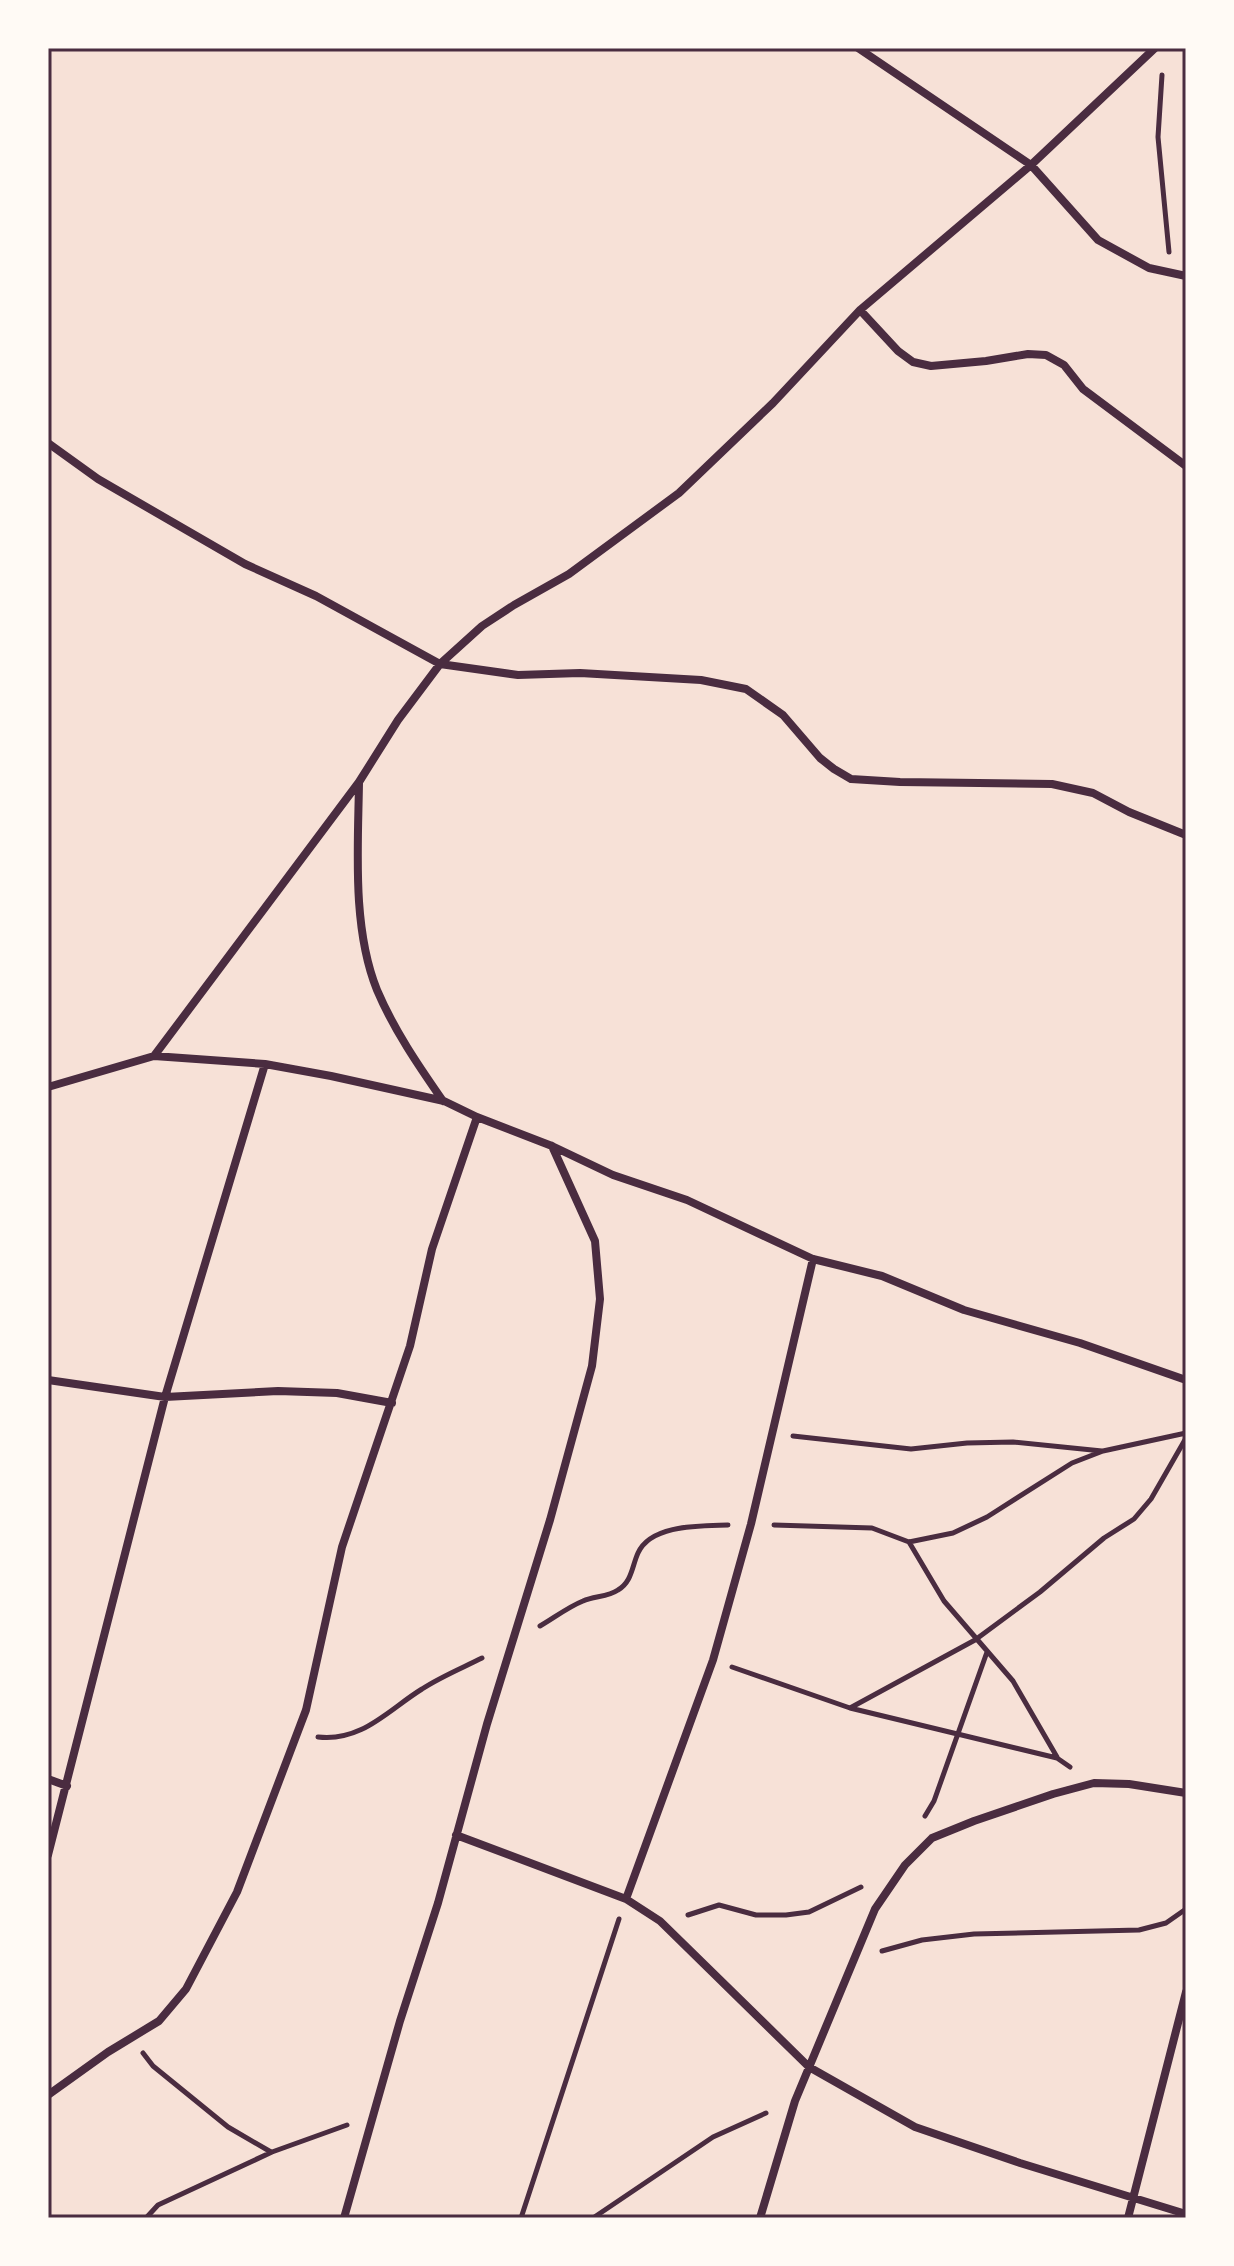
<svg xmlns="http://www.w3.org/2000/svg" width="1234" height="2266" viewBox="0 0 1234 2266" font-family="'Roboto Condensed',sans-serif">
	<rect width="100%" height="100%" fill="#f7e1d7"/>
	<g fill="none" stroke-linecap="round" stroke-linejoin="round">
		<path stroke="#4a2c40" stroke-width="5" d="M1162,75L1158,137L1169,252
			M793,1436L911,1449L967,1443L1013,1442L1102,1451
			M774,1525L872,1528L909,1542L953,1533L987,1517L1072,1463L1103,1451L1186,1433
			M909,1542L944,1601L1013,1681L1057,1757
			M540,1626C554,1618 568,1607 583,1601C594,1596 608,1597 618,1590C632,1582 632,1566 638,1553C651,1524 701,1526 728,1525
			M732,1667L850,1708L1057,1758L1070,1767
			M850,1708L975,1640L1040,1592L1104,1538L1134,1519L1151,1499L1186,1438
			M318,1737C362,1742 388,1710 422,1689C440,1677 462,1668 482,1658
			M925,1816L934,1801L987,1652
			M688,1915L719,1905L756,1915H786L809,1912L861,1887
			M882,1951L922,1940L974,1934L1139,1930L1166,1923L1186,1909
			M143,2053L153,2066L228,2127L271,2152
			M146,2218L158,2205L272,2152L347,2125
			M521,2218L619,1919
			M593,2218L713,2137L766,2113"/>
		<path stroke="#4a2c40" stroke-width="8" d="M858,48L1031,165L1098,240L1149,268L1186,276
			M860,310L898,351L913,362L931,366L986,361L1028,354L1046,355L1064,365L1083,389L1186,466
			M48,443L98,479L245,564L316,596L440,664L518,675L580,673L701,680L746,689L783,715L820,758L834,769L851,779L900,782L1052,784L1093,793L1129,812L1186,835
			M359,783C358,848 352,928 377,990C394,1030 418,1065 443,1101
			M154,1056L265,1064L331,1076L444,1101L477,1117L552,1146L613,1175L687,1200L813,1259L882,1276L964,1310L1080,1343L1186,1380
			M48,1087L154,1056L359,782L398,720L440,664L482,626L514,605L569,574L679,493L773,403L860,310L1031,165L1155,48
			M48,1380L165,1397L278,1391L337,1393L392,1403
			M48,1779L67,1786
			M456,1835L626,1899L660,1921L809,2067L915,2127L1020,2163L1186,2214
			M48,1855L165,1397L265,1064
			M626,1899L713,1660L751,1524L813,1259
			M48,2095L108,2052L159,2021L186,1989L237,1892L306,1710L342,1547L410,1346L432,1249L477,1117
			M344,2218L400,2021L438,1903L487,1724L550,1520L592,1366L600,1299L595,1241L552,1146
			M760,2218L795,2101L875,1909L905,1865L932,1838L974,1821L1053,1794L1094,1783L1129,1784L1186,1793
			M1128,2218L1186,1992"/>
	</g>
	<rect width="1234" height="2266" fill="none" stroke="#fffaf5" stroke-width="100"/>
	<rect x="50" y="50" width="1134" height="2166" fill="none" stroke="#4a2c40" stroke-width="3"/>
</svg>
